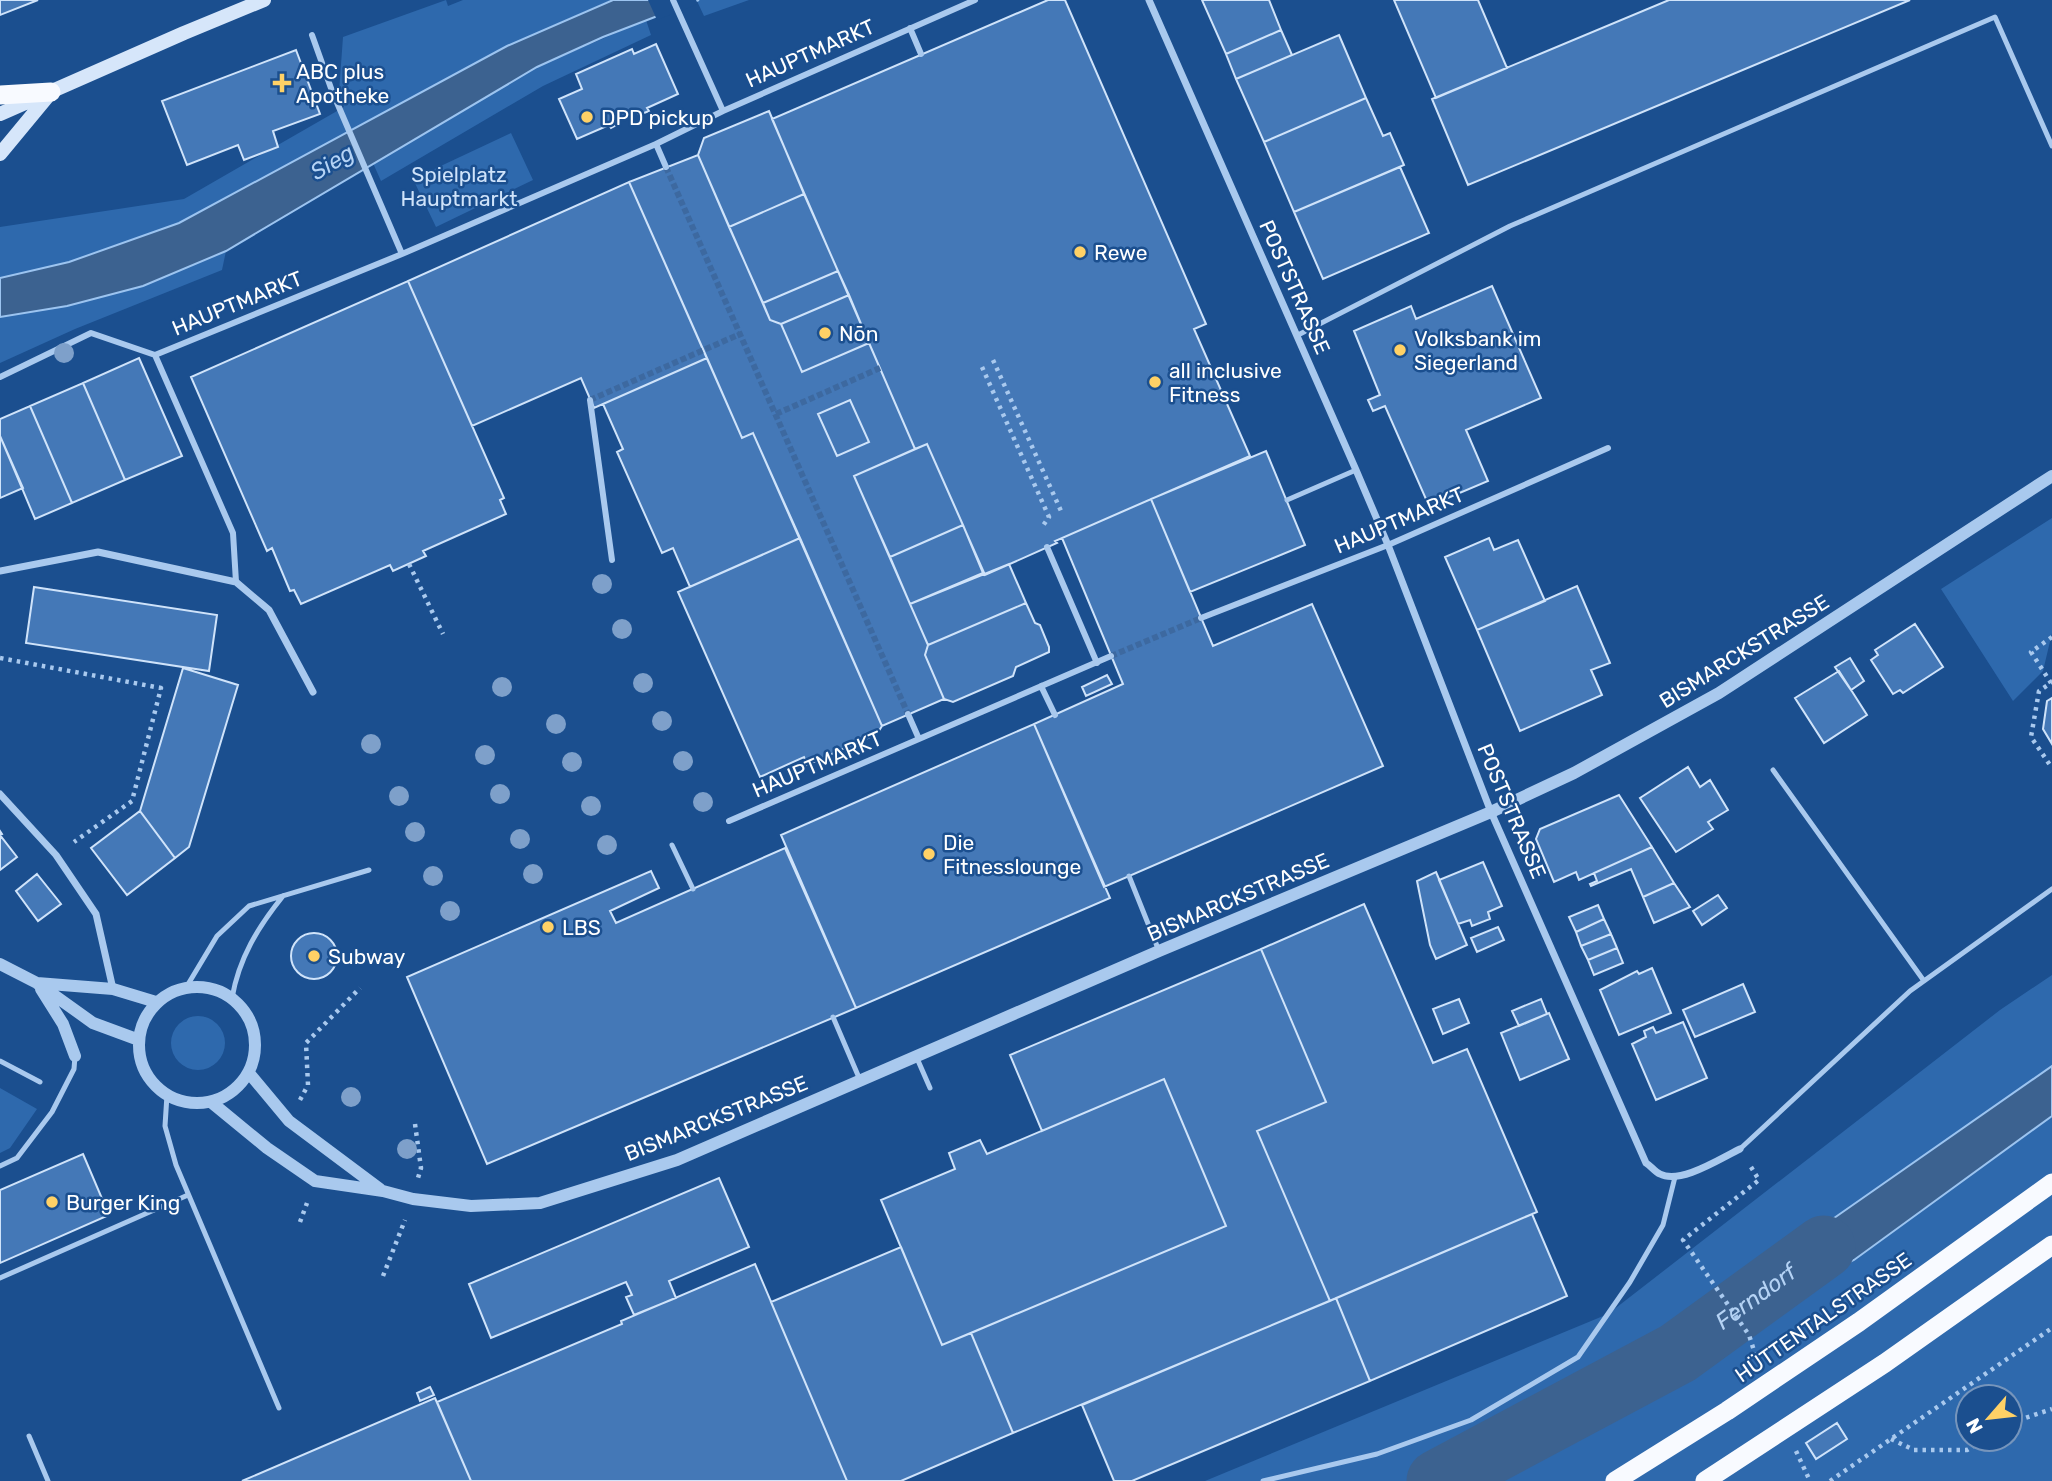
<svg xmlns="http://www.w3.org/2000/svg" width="2052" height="1481" viewBox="0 0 2052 1481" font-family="Rubik,sans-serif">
	<rect width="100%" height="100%" fill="#1b4f8f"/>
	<path fill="#2e69ad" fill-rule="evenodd" d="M446,0L448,6L463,0H611L507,46L179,223L69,262L0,278V227L184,199L344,107L339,92L343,37Z
		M700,0H749L704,16L697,1Z
		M646,20L651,35L543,86L381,181L373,163L537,67Z
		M511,133L533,180L436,227L413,179Z
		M226,251L222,270L75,329L0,363V317L67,306L143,286Z
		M2052,518V633L2043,671L2013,701L1941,589Z
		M2052,975V1481H1205L1608,1314L2000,1010ZM1968,1397H2010V1439H1968Z
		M171 1043a27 27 0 1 1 54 0a27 27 0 1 1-54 0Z
		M0,1088L37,1109L10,1148L0,1153Z"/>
	<path fill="#3c6290" stroke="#9cc4f0" stroke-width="2" d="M613,0H699L603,37L537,67L226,251L143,286L67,306L0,317V278L69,262L179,223L507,46Z
		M2052,1066V1116L1854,1260L1763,1303L1738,1285Z"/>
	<path fill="#1b4f8f" d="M648,0H696L698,4L657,20Z"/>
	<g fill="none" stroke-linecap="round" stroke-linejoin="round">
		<path stroke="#3c6290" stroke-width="63" id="s1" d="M1438,1481L1678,1353L1824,1247"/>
	</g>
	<path fill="#4478b7" stroke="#cfe3fa" stroke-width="2" d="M0,0H38L0,15Z
		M1048,0H1065L1206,324L1194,329L1250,456L1055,541L1057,543L985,575L927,444L915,449L772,119Z
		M1202,0H1269L1281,30L1226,54Z
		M1394,0H1478L1507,68L1436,98Z
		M1669,0H1910L1468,185L1432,99Z
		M1281,30L1292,55L1236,79L1226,54Z
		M1339,35L1366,98L1264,142L1236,79Z
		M656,44L678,94L647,108L649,111L639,115L637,112L619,120L620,123L611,128L609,125L577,139L559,99L582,89L576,74L632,49L634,54Z
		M296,50L320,114L273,131L278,147L244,160L238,145L187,165L162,101Z
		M1366,98L1383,136L1390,133L1404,165L1294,212L1264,142Z
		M769,111L804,194L729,227L698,155L704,138Z
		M698,155L770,320L781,324L802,372L869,343L915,449L854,476L928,645L925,655L944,699L882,726L753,433L742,438L629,182Z
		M1400,167L1429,233L1323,279L1294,212Z
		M629,182L707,358L594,408L581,378L472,426L408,281Z
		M804,194L838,271L763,303L729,227Z
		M838,271L849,295L781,324L770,320L763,303Z
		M408,281L504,498L500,500L506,514L423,551L426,556L393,571L390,565L301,604L294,590L290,591L272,548L267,551L191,377Z
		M1492,286L1541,398L1466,430L1488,481L1429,506L1385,406L1373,411L1368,400L1380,395L1354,331L1411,306L1416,319Z
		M849,295L869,343L802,372L781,324Z
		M139,358L182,456L125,480L83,383Z
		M707,358L742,438L753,433L800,538L690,587L673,548L662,553L617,452L623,449L603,404Z
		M83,383L125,480L72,503L30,406Z
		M850,400L869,442L837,456L818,414Z
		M30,406L72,503L35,519L0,436V419Z
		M0,436L23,488L0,498Z
		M927,444L963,525L890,557L854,476Z
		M1266,451L1305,545L1190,592L1151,499Z
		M1151,499L1213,646L1312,604L1383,766L1104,887L1034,724L1123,684L1062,538Z
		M963,525L983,573L910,604L890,557Z
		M800,538L882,726L877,734L807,765L804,757L760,777L678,592Z
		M1489,538L1494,550L1518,540L1545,601L1477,630L1445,557Z
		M1009,564L1026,603L928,645L910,604Z
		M1577,586L1610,663L1591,670L1602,695L1520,731L1477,630Z
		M34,587L217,615L209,671L26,643Z
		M1026,603L1035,623L1040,625L1049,647V652L1016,667L1013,676L953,702L944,699L925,655L928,645Z
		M1915,624L1943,667L1903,693L1900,690L1893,694L1871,660L1878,655L1875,650Z
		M1850,658L1864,681L1851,690L1835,667Z
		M183,668L238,685L189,847L175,858L140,811Z
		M1839,671L1867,715L1824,743L1795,698Z
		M1107,675L1112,684L1086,696L1082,687Z
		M2052,698V744L2043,729L2047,701Z
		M1034,724L1110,898L856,1008L781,835Z
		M1688,767L1700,787L1710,780L1728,810L1708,822L1713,829L1676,852L1640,798Z
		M1619,795L1652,847L1579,880L1576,872L1554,882L1536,839L1540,829Z
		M140,811L175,858L127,895L91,848Z
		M0,831L2,834L0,835L17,857L0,870Z
		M1652,847L1674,883L1643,897L1631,869L1591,886L1590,884L1597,881L1594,873Z
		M785,848L856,1008L487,1164L407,977L651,871L659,888L610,911L616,923Z
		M1483,862L1502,906L1488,912L1490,919L1472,926L1470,920L1458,924L1439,880Z
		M1436,872L1467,945L1436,959L1430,945L1417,881Z
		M37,874L61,904L38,921L16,891Z
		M1674,883L1690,907L1654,923L1643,897Z
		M1718,895L1727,908L1702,925L1693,911Z
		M1364,904L1433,1063L1467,1049L1537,1212L1330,1301L1257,1131L1326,1102L1261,949Z
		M1598,905L1604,919L1576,932L1569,917Z
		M1604,919L1611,934L1581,946L1576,932Z
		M1498,927L1504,940L1477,952L1471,938Z
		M291 956a23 23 0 1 1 46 0a23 23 0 1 1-46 0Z
		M1611,934L1617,948L1588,960L1581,946Z
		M1617,948L1623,963L1594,975L1588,960Z
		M1261,949L1326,1102L1257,1131L1330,1301L1013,1433L971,1333L1226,1226L1164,1079L1042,1131L1010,1055Z
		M1652,968L1671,1013L1619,1035L1600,990L1637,971L1639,974Z
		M1743,984L1755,1012L1695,1037L1683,1010Z
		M1459,999L1469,1023L1443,1034L1433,1009Z
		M1541,999L1547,1014L1519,1026L1512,1011Z
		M1549,1013L1569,1059L1520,1080L1501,1033Z
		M1683,1022L1707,1078L1656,1100L1632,1044L1646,1037L1644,1031L1653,1027L1656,1033Z
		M1164,1079L1226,1226L942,1345L881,1200L955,1169L949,1153L980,1140L987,1154Z
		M83,1154L109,1215L0,1263V1190Z
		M719,1178L749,1247L669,1281L676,1298L634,1315L626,1297L632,1295L626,1282L491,1338L469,1284Z
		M1532,1214L1567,1296L1370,1381L1336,1298Z
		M901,1247L942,1345L971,1333L1013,1433L901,1481H847L771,1302Z
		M755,1264L847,1481H471L437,1402L622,1324L621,1321Z
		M1336,1298L1370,1381L1132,1481H1114L1082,1405Z
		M430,1387L434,1395L420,1401L417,1393Z
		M435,1398L471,1481H242Z
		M1837,1423L1847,1439L1816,1459L1806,1443Z"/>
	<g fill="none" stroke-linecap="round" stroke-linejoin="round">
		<path stroke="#3d69a0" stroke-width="6" stroke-dasharray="6 3" stroke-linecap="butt" d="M666,167L908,714
			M590,400L740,334
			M776,414L880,368
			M1111,656L1201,618"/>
		<path stroke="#a9c9ee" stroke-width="4.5" stroke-dasharray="3.5 5" stroke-linecap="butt" d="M993,360L1061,511
			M982,367L1049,517L1042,527
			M409,564L443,634
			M2052,637L2031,652L2051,683L2039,691L2031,737L2052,768
			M0,658L161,688L132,801L74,842
			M300,1100L308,1085L306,1043L360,988
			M415,1124L421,1168L418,1178
			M1751,1167L1759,1180L1683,1240L1749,1335L1757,1360
			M300,1222L307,1203
			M383,1276L405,1220
			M2010,1423L2052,1409
			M1891,1439L1914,1450H1967L1985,1439
			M1796,1451L1810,1481
			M1830,1481L2052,1328"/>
		<path stroke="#a9c9ee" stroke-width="5" d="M1298,335L1510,226L1995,17L2052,146
			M1287,500L1356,470
			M1773,770L1924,981
			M672,845L693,889
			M1129,876L1159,951
			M187,986L217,936L249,906L369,870
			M232,998C239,958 258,927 283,896
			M833,1017L860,1080
			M916,1056L930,1088
			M0,1061L40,1082
			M167,1095L165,1126L176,1165L279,1408
			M1740,1149L1910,991L2052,889
			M0,1166L17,1158L52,1112L74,1069L75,1056
			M0,1278L188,1195
			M29,1436L48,1481
			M1263,1481L1377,1454L1471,1420L1578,1357L1630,1282L1663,1225L1675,1177"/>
		<path stroke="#a9c9ee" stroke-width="6" d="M910,28L921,54
			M312,35L332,91L402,254
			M723,111L975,0
			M666,167L656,144L723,111L673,0
			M155,355L402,254L656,144
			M155,355L233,533L236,582
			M0,377L91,333L155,355
			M590,400L612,560
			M1047,547L1097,663
			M1201,618L1388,545L1608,448
			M1041,686L1055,715
			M908,714L919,739
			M729,821L1111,656"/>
		<path stroke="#a9c9ee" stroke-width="7" d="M1149,0L1356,470L1388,545L1491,812L1646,1163C1651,1166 1655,1172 1660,1174C1680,1185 1721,1158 1740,1149
			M0,571L98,552L236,582L269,610L313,692
			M0,794L56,855L96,914L113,989"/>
		<path stroke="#a9c9ee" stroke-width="12" d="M0,964L37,983L93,1023L139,1040
			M37,983L113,989L156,1002
			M139 1045a58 58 0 1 1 116 0a58 58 0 1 1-116 0Z
			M41,989L63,1024L75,1056
			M249,1073L289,1121L380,1189
			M211,1102L267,1148L315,1181L383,1191L413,1199L471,1206L540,1203L677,1160L1159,951L1491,812L1574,773L1719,693L2052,476"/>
		<path stroke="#d6e6fa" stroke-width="14" d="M0,114L184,33L264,0
			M0,154L48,96"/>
		<path stroke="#f8faff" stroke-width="19" d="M0,95L51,92"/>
		<path stroke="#f8faff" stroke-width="19" d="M1615,1481L1727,1411L1859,1322L2052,1183
			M1705,1481L1885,1363L2052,1245"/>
	</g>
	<g fill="#7ea0ca">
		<circle cx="64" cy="353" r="10"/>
		<circle cx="602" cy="584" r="10"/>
		<circle cx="622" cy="629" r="10"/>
		<circle cx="643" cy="683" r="10"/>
		<circle cx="502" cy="687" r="10"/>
		<circle cx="662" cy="721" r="10"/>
		<circle cx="556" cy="724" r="10"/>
		<circle cx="371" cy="744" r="10"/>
		<circle cx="485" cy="755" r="10"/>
		<circle cx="683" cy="761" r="10"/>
		<circle cx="572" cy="762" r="10"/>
		<circle cx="500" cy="794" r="10"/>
		<circle cx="399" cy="796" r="10"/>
		<circle cx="703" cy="802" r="10"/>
		<circle cx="591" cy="806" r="10"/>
		<circle cx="415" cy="832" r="10"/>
		<circle cx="520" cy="839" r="10"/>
		<circle cx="607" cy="845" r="10"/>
		<circle cx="533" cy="874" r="10"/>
		<circle cx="433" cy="876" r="10"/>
		<circle cx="450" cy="911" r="10"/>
		<circle cx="351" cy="1097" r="10"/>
		<circle cx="407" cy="1149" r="10"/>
	</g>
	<g fill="#ffd166" stroke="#1b4f8f" stroke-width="2.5">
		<path d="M278.5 72.5h7v7h7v7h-7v7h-7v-7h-7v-7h7z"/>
		<circle cx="587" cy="117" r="7"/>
		<circle cx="1080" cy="252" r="7"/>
		<circle cx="825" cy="333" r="7"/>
		<circle cx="1400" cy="350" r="7"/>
		<circle cx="1155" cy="382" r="7"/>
		<circle cx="929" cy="854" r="7"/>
		<circle cx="548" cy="927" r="7"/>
		<circle cx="314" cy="956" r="7"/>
		<circle cx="52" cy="1202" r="7"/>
	</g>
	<g text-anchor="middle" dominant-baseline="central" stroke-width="5" stroke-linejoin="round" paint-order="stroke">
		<g font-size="21" fill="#fff" stroke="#1b4f8f">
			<text transform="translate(810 53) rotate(-24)">HAUPTMARKT</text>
			<text transform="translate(1295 287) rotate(66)">POSTSTRASSE</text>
			<text transform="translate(237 303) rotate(-22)">HAUPTMARKT</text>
			<text transform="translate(1399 520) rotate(-23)">HAUPTMARKT</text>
			<text transform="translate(1744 651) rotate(-32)">BISMARCKSTRASSE</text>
			<text transform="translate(817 764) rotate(-23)">HAUPTMARKT</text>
			<text transform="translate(1512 811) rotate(67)">POSTSTRASSE</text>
			<text transform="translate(1238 897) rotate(-23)">BISMARCKSTRASSE</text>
			<text transform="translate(716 1118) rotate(-22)">BISMARCKSTRASSE</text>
			<text transform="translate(1823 1317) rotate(-35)">HÜTTENTALSTRASSE</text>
		</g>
		<g font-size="21" fill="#fff" stroke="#1b4f8f" text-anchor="start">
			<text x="296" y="71">ABC plus<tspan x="296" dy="24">Apotheke</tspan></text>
			<text x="601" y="117">DPD pickup</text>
			<text x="1094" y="252">Rewe</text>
			<text x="839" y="333">Nōn</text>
			<text x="1414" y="338">Volksbank im<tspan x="1414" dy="24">Siegerland</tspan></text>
			<text x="1169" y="370">all inclusive<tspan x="1169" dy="24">Fitness</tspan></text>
			<text x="943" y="842">Die<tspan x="943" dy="24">Fitnesslounge</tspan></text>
			<text x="562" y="927">LBS</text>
			<text x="328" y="956">Subway</text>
			<text x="66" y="1202">Burger King</text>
		</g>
		<g font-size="21" fill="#cfe3fa" stroke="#1b4f8f">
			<text x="459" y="174">Spielplatz<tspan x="459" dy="24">Hauptmarkt</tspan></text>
		</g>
		<g font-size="23" font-style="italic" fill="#b5d3f5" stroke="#1b4f8f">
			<text transform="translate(332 162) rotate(-31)">Sieg</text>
			<text stroke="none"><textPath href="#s1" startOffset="368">Ferndorf</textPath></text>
		</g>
	</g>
	<g transform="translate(1989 1418) rotate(242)"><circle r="33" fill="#1b4f8f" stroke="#7695bc" stroke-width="2"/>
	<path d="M0-5L12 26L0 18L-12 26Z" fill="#ffd166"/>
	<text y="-10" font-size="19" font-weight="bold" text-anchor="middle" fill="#ffffff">N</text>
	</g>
</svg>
